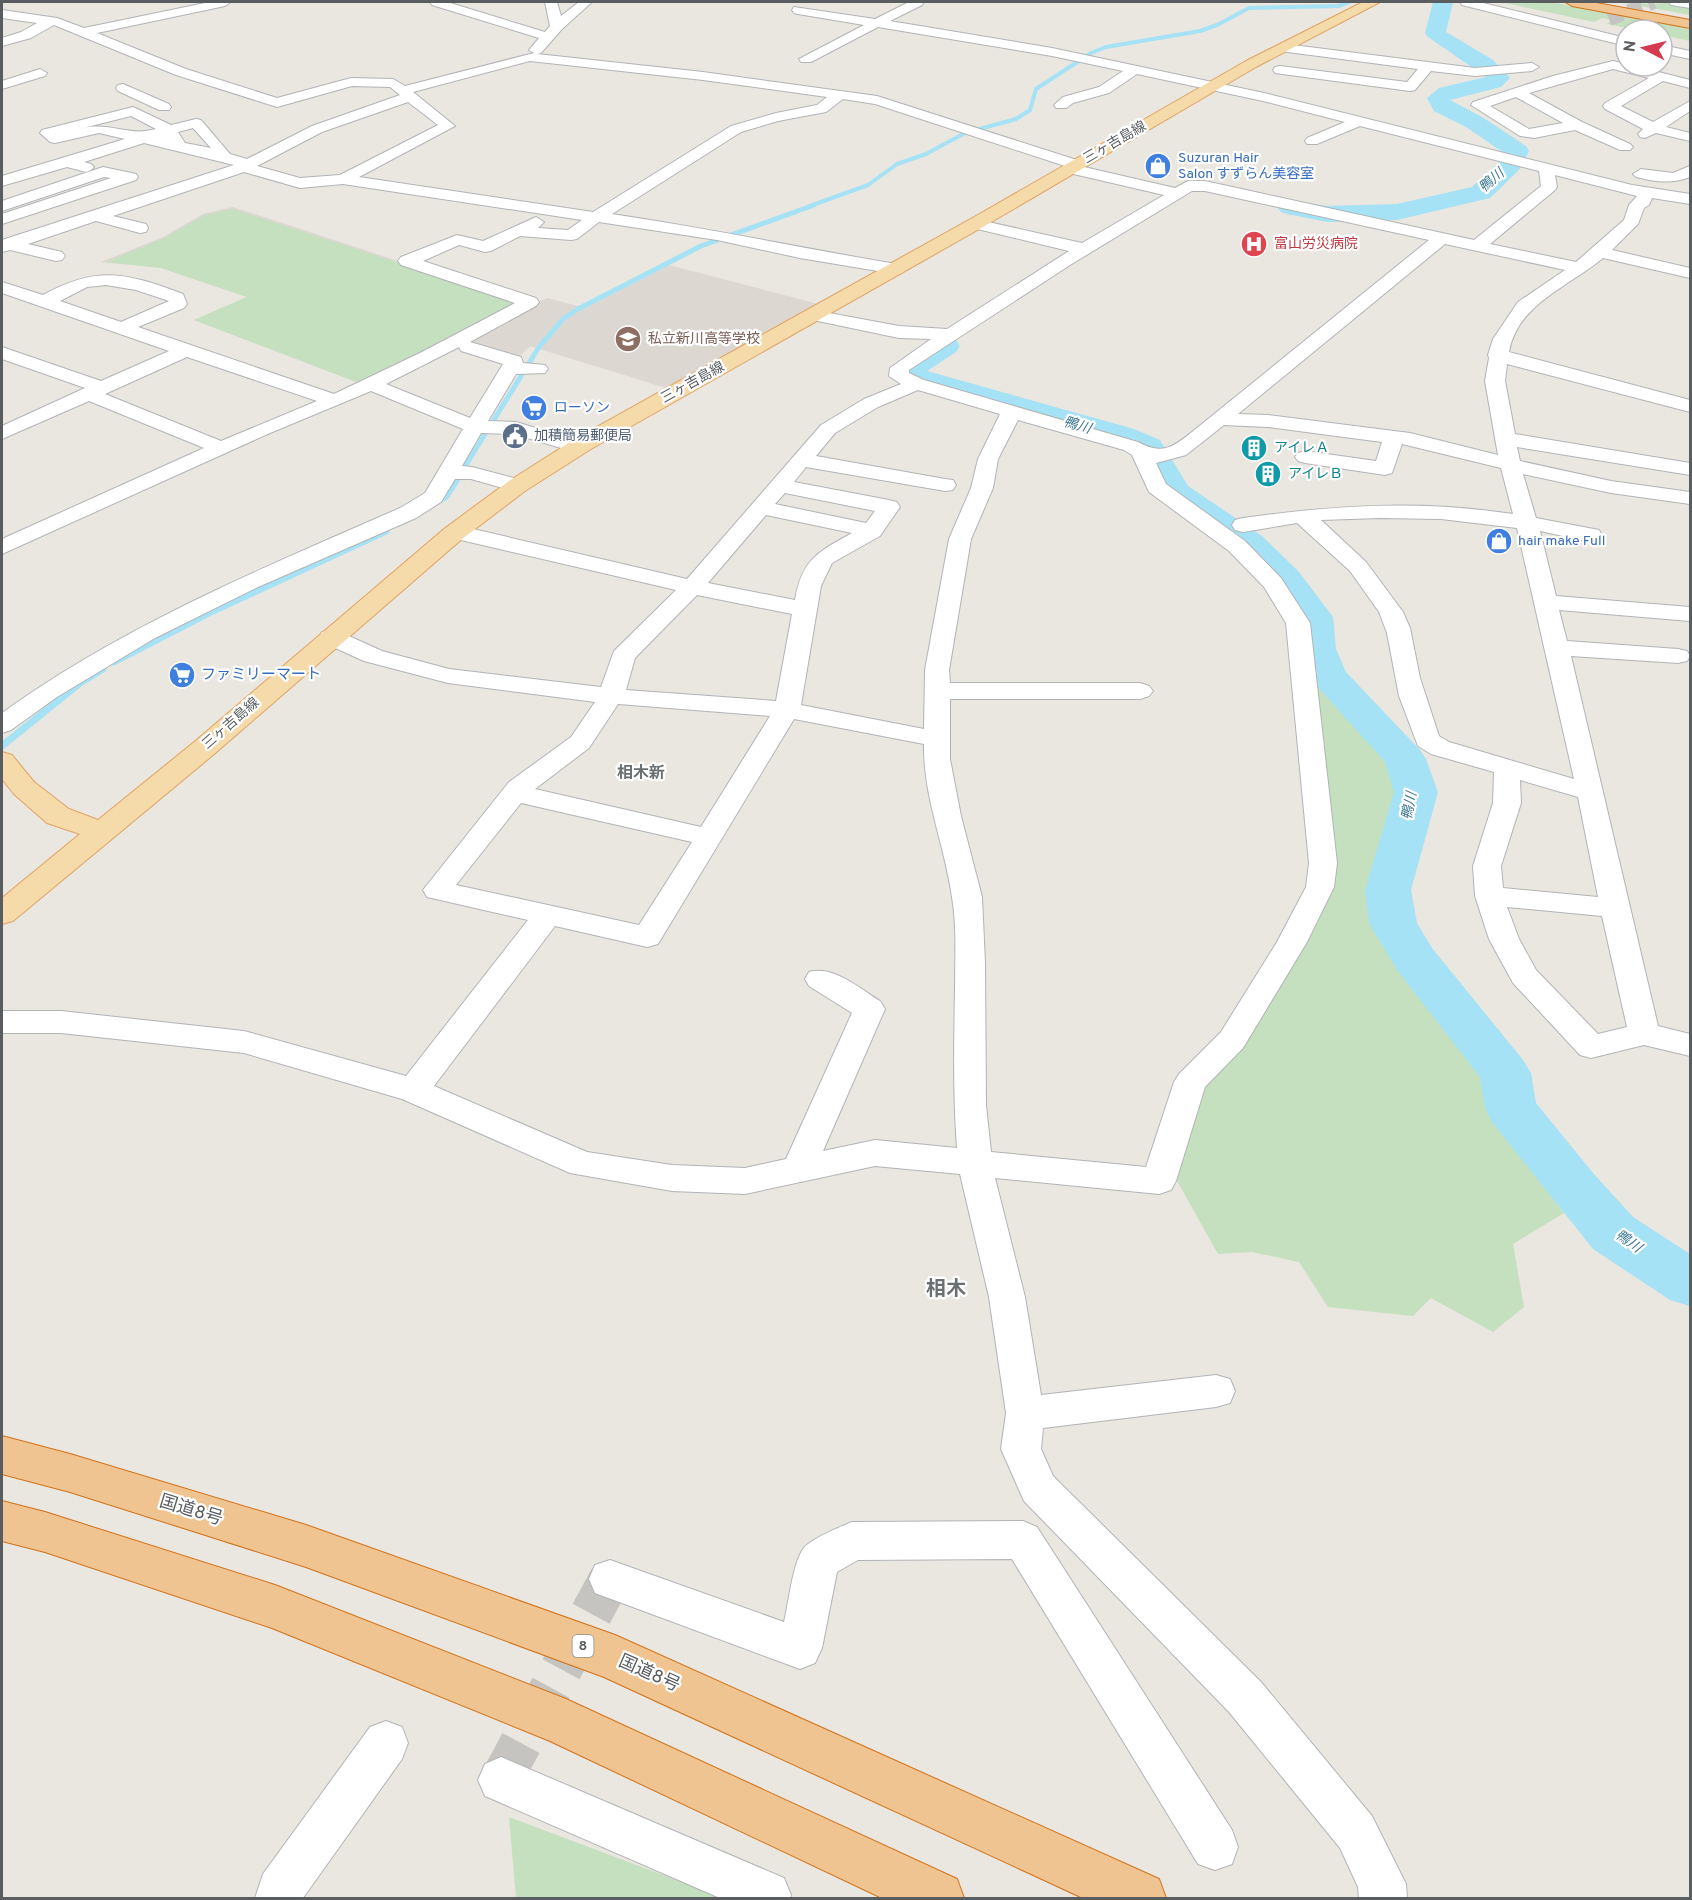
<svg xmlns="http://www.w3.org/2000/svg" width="1692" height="1900" viewBox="0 0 1692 1900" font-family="Overpass,'Noto Sans JP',sans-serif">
	<rect width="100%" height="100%" fill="#eae6e0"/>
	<path fill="#ddd7d1" d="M233,207L533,305L547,298L586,308L669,265L818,304L666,388L530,346L517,359L450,340L362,384L194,320L247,297L161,268L101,262L163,237L203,214Z"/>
	<path fill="#c5e0be" d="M1500,2H1550L1690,28V41L1662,35V30H1638L1607,24L1611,20L1602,18L1594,22Z
		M1618,2L1654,4L1672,2L1690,5V15Z
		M233,209L522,303L421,356L359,383L194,320L247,297L161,268L106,262L164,238L205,215Z
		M1316,680C1334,699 1351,718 1370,736C1379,745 1393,755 1399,765C1421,808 1366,861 1374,906C1384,966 1444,1017 1484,1060L1486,1109L1564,1213L1513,1244L1524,1307L1493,1332L1431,1298L1413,1316L1328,1307L1299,1262L1252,1252L1218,1254L1176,1179L1195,1101L1273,991L1319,918L1336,867L1321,761Z
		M509,1817L724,1898H516Z"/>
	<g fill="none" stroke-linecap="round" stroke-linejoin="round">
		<path stroke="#a5e2f5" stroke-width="4" d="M810,206L868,185L897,164L926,154L965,133L1016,119L1030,110L1036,89L1091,53L1106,47L1200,31L1217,25L1249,8L1338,6L1349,2"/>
		<path stroke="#a5e2f5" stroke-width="5" d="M459,476L539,347L563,319L578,309L701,246L814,205"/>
		<path stroke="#a5e2f5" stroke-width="7" d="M436,502L446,496L460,474
			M114,662L213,611L386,531
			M2,746L80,683L103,669"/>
		<path fill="#a5e2f5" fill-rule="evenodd" d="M1433,2H1453L1446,32L1493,60L1510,78L1501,87L1450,100L1482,117L1526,146L1529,151L1520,169L1490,198L1397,220L1327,222L1282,213L1278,208L1282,203L1291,200L1327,206L1397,204L1472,187L1500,161L1504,153L1466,127L1434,111L1427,98L1439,88L1486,77L1428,37L1425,33Z
			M945,337L956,340L960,346L956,352L927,371L1134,429L1160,440L1188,486L1262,536L1299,572L1333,617L1336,649L1346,672L1420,750L1426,759L1438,792L1411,890L1417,923L1432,948L1523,1060L1531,1073L1536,1103L1593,1173L1633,1217L1690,1254V1306L1670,1300L1593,1249L1492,1122L1485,1108L1480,1077L1397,970L1369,923L1365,890L1394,792L1385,762L1308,676L1296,649L1295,618L1273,588L1236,552L1163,500L1135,454L1110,443L897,382L893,375C896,357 928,341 945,337Z"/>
		<path stroke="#c6c4c0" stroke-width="14" stroke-dasharray="14 7" stroke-linecap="butt" d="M1609,19L1654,2"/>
		<path stroke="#c6c4c0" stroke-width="42" stroke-dasharray="42 21" stroke-linecap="butt" d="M501,1780L610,1579"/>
		<defs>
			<path id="minor" d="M210,2H231L225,6L97,33L186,69L277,98L351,78L393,79L405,86L534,53L529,50L539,38L432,5L430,2H447L545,32L550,26L545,2H557L561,16L579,2H592L562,29L541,53L537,54L703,72L877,96L1083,162L1086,165L1084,167L1175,188L1188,181H1205L1474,240L1541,186L1539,171L1360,126L1317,144H1307L1305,141L1307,138L1345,122L1263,101L1137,74L1109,93L1073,103L1066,108H1056L1054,105L1063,97L1099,87L1123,71L1052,56L878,27L811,62H801L799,59L864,25L798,14L794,13L792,10L794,7L875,19L909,2H924L922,5L890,21L1052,48L1264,93L1632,185L1690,194V204L1652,198L1649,205L1644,208L1638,224L1612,250L1690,268V278L1603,258C1570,286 1517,304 1509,352L1690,400V412L1507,364L1505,381L1515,434L1690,463V475L1517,447L1520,461L1611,481L1690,492V504L1611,493L1523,474L1536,518L1599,530L1602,535L1599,540L1591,542L1540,531L1556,596L1690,607V621L1559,610L1567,641L1678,649L1687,651L1690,656L1687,661L1678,663L1571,656L1658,1026L1690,1034V1056L1644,1045L1591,1058L1580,1055L1513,983L1489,939L1475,896L1473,866L1493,803L1494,772L1431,754L1418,746L1399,696L1387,633L1379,612L1350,571L1297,523L1243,532L1235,530L1232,525L1235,520L1243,518C1336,505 1419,500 1513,514L1501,468L1402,444L1392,473L1385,475L1305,463L1298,461L1295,457L1298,453L1305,451L1376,461L1382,442L1268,427L1224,425L1186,455L1156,463L1166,484L1245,541L1281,578L1310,623L1337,863L1334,887L1307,942L1243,1048L1205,1087L1176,1181L1171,1190L1159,1194L995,1178L1025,1297L1041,1395L1216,1375L1230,1379L1235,1391L1230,1403L1216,1407L1043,1428L1041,1449L1053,1476L1261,1682L1372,1816L1406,1884L1407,1898H1359L1358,1887L1340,1848L1229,1712L1024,1501L1001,1449L1006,1413L989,1297L960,1174L875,1166L745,1194L672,1191L570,1173L402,1099L244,1053L61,1033H2V1011H61L244,1031L406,1076L528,920L427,897L423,890L509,782L571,737L595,702L448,683L364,661L322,642L319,637L322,632L331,630L340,632L382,651L449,669L601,687L614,651L676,590L448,537L445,532L448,527L456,525L687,579L821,425L864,399L901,384L889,376L890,368L931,339L899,338L813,320L807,319L804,315L807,311L813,310L899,326L947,329L1069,251L969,227L967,224L969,221L975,219L1082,243L1164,195L1065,172L1062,169L1065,166L875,104L843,99L826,112L778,121L741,132L612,214C707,228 801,248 896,264L902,265L905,269L902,273L896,274L800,258L717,240L599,222L577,239L571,240L520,236L491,251L485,252L459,245L423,261L536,298L539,302L536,306L470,342L521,357L523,363L545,365L548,369L545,373L516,374L488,421L516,422L585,443L588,447L585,451L578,453L514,434L481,433L462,466L472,467L525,481L528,486L525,491L517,492L471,479H455L441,502L416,518L258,587L155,638L57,697L11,730L2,733V713C124,625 263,568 400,508L425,493L463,429L371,391L270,433L2,554V539L204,448L89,401L2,439V426L85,388L2,359V347L101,381L169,351L2,293V282L43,295C98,265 127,273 183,294L187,304L184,308L138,327L334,394L422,352L515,303L401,265L398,261L401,257L457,235L483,241L536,217L544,222L538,228L568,230L582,220L343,184L300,188L244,172L113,216L146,224L148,228L146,232L140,233L96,221L28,244L62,252L65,256L62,260L56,261L10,250L2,252V240L234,165L144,143L84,162L91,164L94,167L91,170L86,172L67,167L2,186V176L125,139L99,133L55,143L50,142L40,133L42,130L133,107L171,125L196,119L201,120L230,154L247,159L312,126L400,95L390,87L352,86L277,107L176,75L54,25L31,38L2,46V38L21,32L37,23L2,18V10L57,18L84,28ZM530,61L703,80L827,97L817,105L776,113L731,126L593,212L359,177L455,126L413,92ZM408,102L438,125L340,175L300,178L257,166L322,132ZM131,116L156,129C129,137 112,122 83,128ZM193,128L211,148L185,143L178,132ZM1555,175L1637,196L1629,205L1624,220L1576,262L1490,244L1555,190L1557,187ZM1192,191H1205L1429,240L1192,432C1172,448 1162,455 1138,442L924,380L909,373V370L1070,265ZM1445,244L1565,270L1518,302L1493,339L1488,355L1489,358L1485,381L1498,455L1410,433L1268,415L1238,414ZM106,285L136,290L169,301L121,322L60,301L87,287ZM459,347L461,351L503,364L470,418L386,384ZM187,357L317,401L221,441L105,394ZM918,390L1000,414L978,459L971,488L949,539L925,670L924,729L801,705L821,586L832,563L880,536L900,507L897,502L889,500L794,482L806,467L945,491L953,490L956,485L953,480L945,479L816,456L835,433L878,407ZM1018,420L1124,450L1132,455L1149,492L1229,551L1264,587L1286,623L1309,863L1306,887L1277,942L1221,1032L1179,1074L1174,1082L1146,1167L991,1152L986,1105L985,963L982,897L961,816L950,759V699H1140L1149,696L1153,691L1149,686L1140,683H950L949,670L971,539L993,488L998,459ZM785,493L875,511L866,523L775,504ZM766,515L852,533C818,552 802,559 795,600L708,583ZM1380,518L1441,519L1517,528L1574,779L1449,742L1439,736L1420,678L1410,628L1403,612L1366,562L1321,520ZM697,595L792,614L776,701L626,690L635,658ZM618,704L770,716L701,827L535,789L589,748ZM794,719L924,744C923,797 945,846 952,897C957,926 955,958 955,988C954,1042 953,1095 957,1148L875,1140L823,1151L885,1009L880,1001C860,989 834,965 809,972L805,979L809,986L852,1013L786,1159L745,1168L672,1165L587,1152L434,1086L555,926L647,947L658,944ZM1520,780L1578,797L1598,897L1503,888L1501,866L1521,803ZM521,803L692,842L639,925L456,885ZM1507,907L1602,916L1627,1027L1598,1034L1536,970L1519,939Z
				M1460,2H1479L1626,38V46L1462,5Z
				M1669,2H1690V8L1671,5Z
				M1285,44L1475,68L1532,63L1539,67L1532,71L1475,76L1431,71L1415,90L1410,91L1275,73L1273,70L1275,67L1280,66L1407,82L1418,69L1280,51L1278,48L1280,45Z
				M1662,45L1690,51V59L1662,53Z
				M1613,61C1638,67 1664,73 1690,80V88L1663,81L1621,106L1653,122L1690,101V111L1666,127L1690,133V141L1656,133L1645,138L1640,137L1638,134L1643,129L1605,109L1603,106L1605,103L1649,78L1613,69L1529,93L1582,122L1630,144L1633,147L1630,150H1620L1575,130L1534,138L1520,136L1471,105L1473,102L1553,76ZM1516,97L1563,123L1529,129L1490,106Z
				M40,69L47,73L45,76L2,89V81Z
				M123,84L169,104L171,107L169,110H159L118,91L116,88L118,85Z
				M1690,166V177C1672,184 1655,182 1636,177L1633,174L1641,169L1673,173Z
				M103,167L136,174L138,177L136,180L2,224V214L111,178L104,177L2,211V201Z
				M1023,1521L1037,1527L1232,1830L1238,1847L1232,1864L1215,1870L1198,1864L1012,1559L858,1560L837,1572L822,1648L815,1663L800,1669L595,1593L589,1579L595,1565L610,1560L784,1622C789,1602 792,1566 803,1549C810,1539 840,1527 852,1522Z
				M386,1721L402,1727L408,1743L402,1759L303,1898H255L263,1874L370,1727Z
				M501,1757L784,1878L791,1895L790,1898H720L485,1796L478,1780L485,1764Z"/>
			<path id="major" d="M1363,2H1380L1256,67L988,224L591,449L525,491L462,539L213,755L13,921L2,924V898L80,834L47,823L14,794L2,779V752L12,755L34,782L69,809L98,820L193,743L444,529L509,481L575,439L976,216L1246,61Z"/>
			<path id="highway" d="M1565,2H1591L1690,20V28L1572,6Z
				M2,1436L70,1454L306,1525L615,1635L1159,1879L1166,1898H1083L604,1677L306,1567L70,1492L2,1474Z
				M2,1501L45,1512L275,1585L566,1699L957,1879L964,1898H882L550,1741L272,1628L45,1552L2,1541Z"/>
		</defs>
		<use href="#minor" stroke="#b1b4b6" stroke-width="2"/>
		<use href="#major" stroke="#e1a362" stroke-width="2"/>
		<use href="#highway" stroke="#d27218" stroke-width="2"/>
		<use href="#minor" fill="#fff" fill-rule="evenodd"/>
		<use href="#major" fill="#f5daaa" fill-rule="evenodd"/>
		<use href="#highway" fill="#f0c491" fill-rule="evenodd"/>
	</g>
	<defs>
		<symbol id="shop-disc" viewBox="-11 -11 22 22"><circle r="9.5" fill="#3f7fe0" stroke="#fff"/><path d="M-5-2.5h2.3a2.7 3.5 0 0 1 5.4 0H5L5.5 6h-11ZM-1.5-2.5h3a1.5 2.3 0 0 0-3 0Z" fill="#fff"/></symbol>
		<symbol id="hospital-disc" viewBox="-11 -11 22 22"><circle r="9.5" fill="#e0444e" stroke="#fff"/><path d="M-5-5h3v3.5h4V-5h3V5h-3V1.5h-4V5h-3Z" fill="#fff"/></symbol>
		<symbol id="school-disc" viewBox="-11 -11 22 22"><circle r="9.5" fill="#8d6e63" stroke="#fff"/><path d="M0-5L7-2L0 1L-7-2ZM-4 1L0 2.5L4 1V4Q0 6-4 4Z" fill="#fff"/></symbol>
		<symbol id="supermarket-disc" viewBox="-11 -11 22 22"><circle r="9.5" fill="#3f7fe0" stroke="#fff"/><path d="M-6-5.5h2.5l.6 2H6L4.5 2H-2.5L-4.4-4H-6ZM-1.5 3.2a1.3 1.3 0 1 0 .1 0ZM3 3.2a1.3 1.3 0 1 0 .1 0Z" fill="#fff"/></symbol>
		<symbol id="civic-disc" viewBox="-11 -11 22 22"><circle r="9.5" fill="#5c6f8a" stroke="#fff"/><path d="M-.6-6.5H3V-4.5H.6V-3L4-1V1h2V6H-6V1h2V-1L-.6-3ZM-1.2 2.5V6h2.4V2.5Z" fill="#fff"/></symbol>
		<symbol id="building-disc" viewBox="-11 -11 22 22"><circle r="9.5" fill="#0f9aa8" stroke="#fff"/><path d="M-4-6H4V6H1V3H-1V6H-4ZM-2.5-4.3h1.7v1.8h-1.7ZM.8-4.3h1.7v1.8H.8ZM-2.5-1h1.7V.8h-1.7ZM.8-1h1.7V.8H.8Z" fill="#fff"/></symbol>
	</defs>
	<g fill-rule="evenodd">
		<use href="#shop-disc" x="1143" y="151" width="30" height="30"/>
		<use href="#hospital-disc" x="1239" y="229" width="30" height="30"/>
		<use href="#school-disc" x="613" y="324" width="30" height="30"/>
		<use href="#supermarket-disc" x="519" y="393" width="30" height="30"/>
		<use href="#civic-disc" x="500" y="421" width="30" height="30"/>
		<use href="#building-disc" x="1239" y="433" width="30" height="30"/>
		<use href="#building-disc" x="1253" y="459" width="30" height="30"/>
		<use href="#shop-disc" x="1484" y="526" width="30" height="30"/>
		<use href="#supermarket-disc" x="167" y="660" width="30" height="30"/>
	</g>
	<g text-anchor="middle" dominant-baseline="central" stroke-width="4.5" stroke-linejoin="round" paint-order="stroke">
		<g font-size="14" fill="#595d5f" stroke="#fff">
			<text transform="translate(1115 143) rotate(-30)">三ヶ吉島線</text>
			<text transform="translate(693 383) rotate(-29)">三ヶ吉島線</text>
			<text transform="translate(231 724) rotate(-41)">三ヶ吉島線</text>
		</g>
		<g font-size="14" fill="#366cbe" stroke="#fff" text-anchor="start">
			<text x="1178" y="158">Suzuran Hair<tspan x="1178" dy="16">Salon すずらん美容室</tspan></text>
			<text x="554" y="408">ローソン</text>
			<text x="1518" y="541">hair make Full</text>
		</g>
		<g font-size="14" font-style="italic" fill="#407a93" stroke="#fff">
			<text transform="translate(1492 181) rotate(-41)">鴨川</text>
			<text transform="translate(1077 426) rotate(17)">鴨川</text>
			<text transform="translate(1410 806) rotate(-79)">鴨川</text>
			<text transform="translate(1628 1242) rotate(35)">鴨川</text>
		</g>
		<g font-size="14" fill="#be3a42" stroke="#fff" text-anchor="start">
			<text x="1274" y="244">富山労災病院</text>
		</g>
		<g font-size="14" fill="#785e54" stroke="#fff" text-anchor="start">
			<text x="648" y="339">私立新川高等学校</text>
		</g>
		<g font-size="14" fill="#4e5e75" stroke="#fff" text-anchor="start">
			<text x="534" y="436">加積簡易郵便局</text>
		</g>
		<g font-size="14" fill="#0d838f" stroke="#fff" text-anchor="start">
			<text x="1274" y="448">アイレＡ</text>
			<text x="1288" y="474">アイレＢ</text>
		</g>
		<rect fill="#fff" stroke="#8b8e8f" stroke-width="1.5" x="572.5" y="1635" width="21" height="22" rx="4.5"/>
		<g font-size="14" font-weight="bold" fill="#595d5f">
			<text x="583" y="1646">8</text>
		</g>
		<g font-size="15" fill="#366cbe" stroke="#fff" text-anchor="start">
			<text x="201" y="675">ファミリーマート</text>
		</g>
		<g font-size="16" font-weight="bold" fill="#6a6f71" stroke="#fff">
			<text x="641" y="774">相木新</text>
		</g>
		<g font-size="18" fill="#595d5f" stroke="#fff">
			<text transform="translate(191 1511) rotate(17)">国道8号</text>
			<text transform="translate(649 1674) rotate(24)">国道8号</text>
		</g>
		<g font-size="20" font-weight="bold" fill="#6a6f71" stroke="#fff">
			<text x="946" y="1290">相木</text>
		</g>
	</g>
	<rect width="1692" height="1900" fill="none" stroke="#595d5f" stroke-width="6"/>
	<g transform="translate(1644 48) rotate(277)"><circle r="28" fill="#ffffff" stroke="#bdbebf" stroke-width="1.5"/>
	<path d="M0-4.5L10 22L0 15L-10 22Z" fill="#d53b4f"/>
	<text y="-9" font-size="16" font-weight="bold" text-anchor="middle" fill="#595d5f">N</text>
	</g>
</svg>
